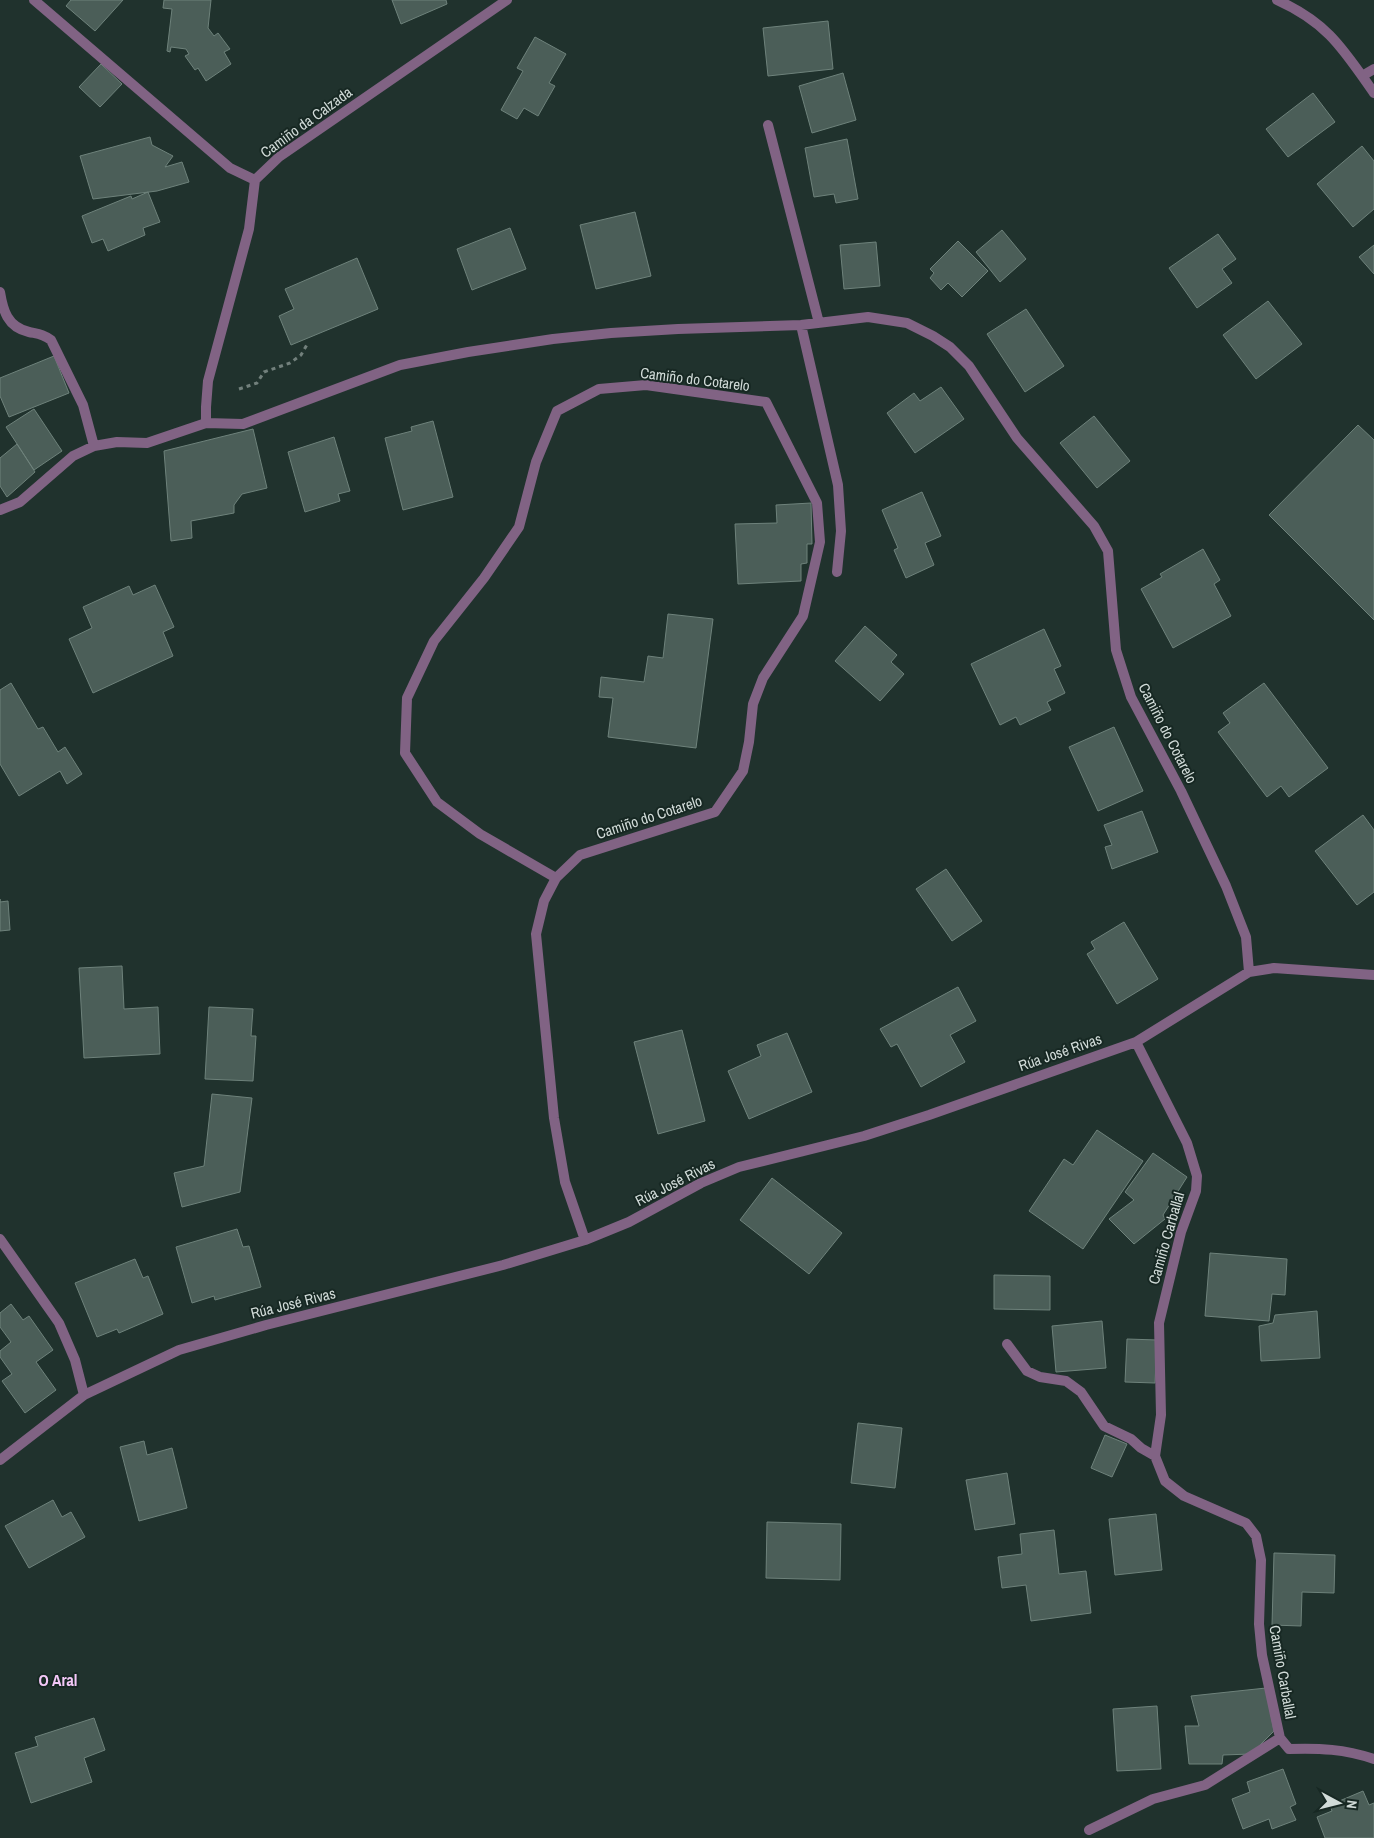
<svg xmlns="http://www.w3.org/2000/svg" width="1374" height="1838" viewBox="0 0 1374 1838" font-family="'Archivo Narrow',sans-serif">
	<rect width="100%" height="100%" fill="#20322d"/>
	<path fill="#4b5e58" stroke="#6e827b" d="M71,0H123L95,31L66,6Z
		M164,0H211L208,28L214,36L218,33L230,49L224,52L231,64L206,81L198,68L195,70L185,56L189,54L186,49L171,47L170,52L167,51L172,9L163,8Z
		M392,0H446L447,4L401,24Z
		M828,21L833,69L768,76L763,28Z
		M535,37L566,54L549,83L555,86L538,116L524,108L517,119L501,110L523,71L517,68Z
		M101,64L122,84L100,107L79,87Z
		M843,73L856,120L812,133L799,86Z
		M1313,93L1335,122L1288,157L1266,129Z
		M150,137L152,145L173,156L165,167L182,162L189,182L157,191L93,199L80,156Z
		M847,139L858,199L836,203L834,194L814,197L805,148Z
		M1362,146L1374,161V209L1353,227L1317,184Z
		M148,192L160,222L143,228L145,235L108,251L103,239L92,243L82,216L131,196L132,199Z
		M635,212L651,276L596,289L580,225Z
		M510,228L526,269L472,290L457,249Z
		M1002,230L1026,259L1000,282L976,252Z
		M1218,234L1236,259L1222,269L1232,283L1197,308L1169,268Z
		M958,241L988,271L962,297L948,283L941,290L930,278L934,273L930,269Z
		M876,242L880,286L844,289L840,245Z
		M1374,245V274L1359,257Z
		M357,258L378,309L291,345L279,316L294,309L285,289Z
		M1268,301L1302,344L1256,379L1223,335Z
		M1026,309L1064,366L1025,392L987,334Z
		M54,356L69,393L9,417L0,396V378Z
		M941,387L964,419L915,453L887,413L914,393L920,401Z
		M34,409L62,451L34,470L6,427Z
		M1094,416L1130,461L1097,488L1060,443Z
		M433,421L453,497L403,510L385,438L412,431L411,427Z
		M1358,425L1374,440V620L1269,515Z
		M253,429L267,488L242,494L234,505V513L191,521L192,538L171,541L164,451Z
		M334,437L350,491L338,494L340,501L305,512L288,452Z
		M17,444L35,472L7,497L0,486V458Z
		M922,492L941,536L925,543L934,565L906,578L894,550L898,548L882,510Z
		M811,503L812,544H807V563L801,564V581L738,584L735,524L777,523L776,505Z
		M1203,549L1220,580L1214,584L1231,616L1173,648L1141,589L1162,577L1160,574Z
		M155,585L174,627L163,632L173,656L93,693L69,639L92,628L83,607L129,586L133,595Z
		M668,614L713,619L696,748L608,737L613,698L599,697L601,677L644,682L648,656L663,658Z
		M865,626L897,655L891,662L904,674L880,701L835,661Z
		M1044,629L1061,666L1054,669L1065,693L1047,702L1051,710L1020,725L1016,717L1000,725L971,664Z
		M11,683L38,729L43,727L58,752L65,747L82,774L67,784L60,771L19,796L0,764V690Z
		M1264,683L1328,768L1289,797L1281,786L1267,797L1218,732L1230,723L1223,713Z
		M1114,727L1143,791L1098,811L1069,747Z
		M1142,811L1158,852L1112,869L1105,847L1112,845L1104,825Z
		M1363,815L1374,830V892L1357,905L1315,851Z
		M946,869L982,921L952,941L916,889Z
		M0,899V902L8,901L10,930L0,931Z
		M1124,922L1158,979L1117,1004L1087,954L1095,949L1091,942Z
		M122,966L124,1009L158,1007L160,1054L84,1058L79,968Z
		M958,987L976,1021L950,1035L965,1062L921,1087L897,1044L891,1047L880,1029Z
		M209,1007L253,1009L251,1036H256L253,1081L205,1079Z
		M682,1030L705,1121L658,1134L634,1042Z
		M787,1033L812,1092L749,1119L728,1071L761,1056L757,1045Z
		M212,1094L252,1098L240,1192L182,1207L174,1173L204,1166Z
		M1097,1130L1143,1161L1083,1249L1029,1211L1064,1159L1073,1165Z
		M1153,1153L1187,1177L1163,1215L1165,1219L1134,1244L1109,1219L1134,1200L1125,1192Z
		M772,1178L842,1233L809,1274L740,1220Z
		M237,1229L243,1247L249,1246L261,1287L215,1300L214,1296L192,1303L176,1247Z
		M1210,1253L1287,1259L1285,1295L1272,1294L1269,1321L1205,1316Z
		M135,1259L143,1278L148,1276L163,1314L119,1333L117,1329L97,1337L75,1283Z
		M994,1275L1050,1276V1310L994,1309Z
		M11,1304L23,1320L29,1316L53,1350L36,1362L56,1390L25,1413L2,1381L12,1374L0,1357V1351L11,1342L0,1327V1313Z
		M1317,1311L1320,1358L1261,1361L1259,1326L1273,1323L1275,1315Z
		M1102,1321L1106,1368L1056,1372L1052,1326Z
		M1127,1339L1157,1340L1155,1383L1125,1382Z
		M858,1423L902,1428L895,1488L851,1483Z
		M1105,1435L1127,1444L1112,1477L1091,1468Z
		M144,1441L147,1455L172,1448L187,1508L139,1521L120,1447Z
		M1007,1473L1015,1524L975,1530L966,1480Z
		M53,1500L62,1517L71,1512L85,1537L29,1568L5,1526Z
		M1156,1514L1162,1570L1115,1575L1109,1519Z
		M767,1522L841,1524L840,1580L766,1578Z
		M1054,1530L1059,1574L1086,1571L1091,1613L1031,1621L1026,1585L1002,1588L998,1557L1022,1554L1020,1534Z
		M1274,1553L1335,1555L1334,1593L1302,1592L1301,1626L1272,1625Z
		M1266,1688L1274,1731L1251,1754L1223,1755L1222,1764H1189L1185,1726H1199L1191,1696Z
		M1157,1706L1161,1769L1117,1771L1113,1709Z
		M94,1718L105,1750L84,1758L92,1782L31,1803L15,1753L38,1746L35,1737Z
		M1283,1769L1296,1804L1290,1807L1296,1820L1272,1829L1269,1819L1243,1829L1232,1799L1250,1792L1247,1782Z
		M1363,1791L1369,1805L1374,1803V1838H1325L1317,1817L1332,1811L1330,1805Z"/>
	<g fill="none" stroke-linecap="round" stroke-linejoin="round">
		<path stroke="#72807c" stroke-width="3" stroke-dasharray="4 4" stroke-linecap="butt" d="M239,389L257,383L264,372L290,363L301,355L308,343"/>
		<path stroke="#816384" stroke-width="10" d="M34,0L230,168L255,180
			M1277,0C1328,23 1343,49 1374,93
			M1362,76L1374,69
			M768,125L819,323
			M0,292C3,310 7,327 29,332C38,334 43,334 51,340L83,405L94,446
			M801,325L838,485L841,531L837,572
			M206,423V407L208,381L249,229L255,180L279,157L507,0
			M0,510L20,502L73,456L94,446L117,442L147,443L206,423L243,424L400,365L468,352L553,339L611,333L678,329L801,325L868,317L907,323L933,336L950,347L969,366L1017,438L1094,526L1108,551L1116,650L1131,697L1181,791L1226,886L1246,937L1249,972
			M556,878L480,834L437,802L405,753L407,698L434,641L484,578L519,527L536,462L557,411L599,389L646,385L766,402L817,503L820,542L803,616L763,678L753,704L749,742L743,771L715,812L580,855L556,878L544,901L536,934L554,1118L565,1182L585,1240
			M1136,1042L1187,1143L1197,1176L1196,1191L1181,1232L1159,1323L1161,1415L1155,1456L1165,1481L1184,1496L1246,1523L1256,1536L1261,1560L1259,1624L1262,1655L1280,1738L1289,1749C1320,1748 1344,1749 1374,1759
			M0,1239L59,1323L75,1360L84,1395
			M1007,1344L1027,1371L1040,1377L1066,1381L1081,1392L1104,1426L1131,1439L1141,1448L1155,1456
			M0,1460L84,1395L179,1350L266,1325L503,1265L585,1240L629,1222L701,1183L739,1167L864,1136L929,1115L1136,1042L1249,972L1274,968L1374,975
			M1089,1830L1153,1799L1205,1785L1280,1738"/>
	</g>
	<g text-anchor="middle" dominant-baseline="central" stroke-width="4" stroke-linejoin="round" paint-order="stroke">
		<g font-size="15" fill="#d1dbd8" stroke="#172823">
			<text transform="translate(306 122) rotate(-36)">Camiño da Calzada</text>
			<text transform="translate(695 379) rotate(7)">Camiño do Cotarelo</text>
			<text transform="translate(1168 733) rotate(63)">Camiño do Cotarelo</text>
			<text transform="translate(649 817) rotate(-18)">Camiño do Cotarelo</text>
			<text transform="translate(1060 1052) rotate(-19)">Rúa José Rivas</text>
			<text transform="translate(675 1182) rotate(-27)">Rúa José Rivas</text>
			<text transform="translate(1166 1238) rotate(-74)">Camiño Carballal</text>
			<text transform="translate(293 1303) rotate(-14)">Rúa José Rivas</text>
			<text transform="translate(1283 1672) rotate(80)">Camiño Carballal</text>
		</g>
		<g font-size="16" font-weight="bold" fill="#f4c8f8" stroke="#172823">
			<text x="58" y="1680">O Aral</text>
		</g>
	</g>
	<g transform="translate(1339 1803) rotate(97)" stroke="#172823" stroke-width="4" paint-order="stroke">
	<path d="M0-4L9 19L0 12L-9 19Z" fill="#d1dbd8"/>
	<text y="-8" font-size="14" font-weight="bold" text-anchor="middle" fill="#d1dbd8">N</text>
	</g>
</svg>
